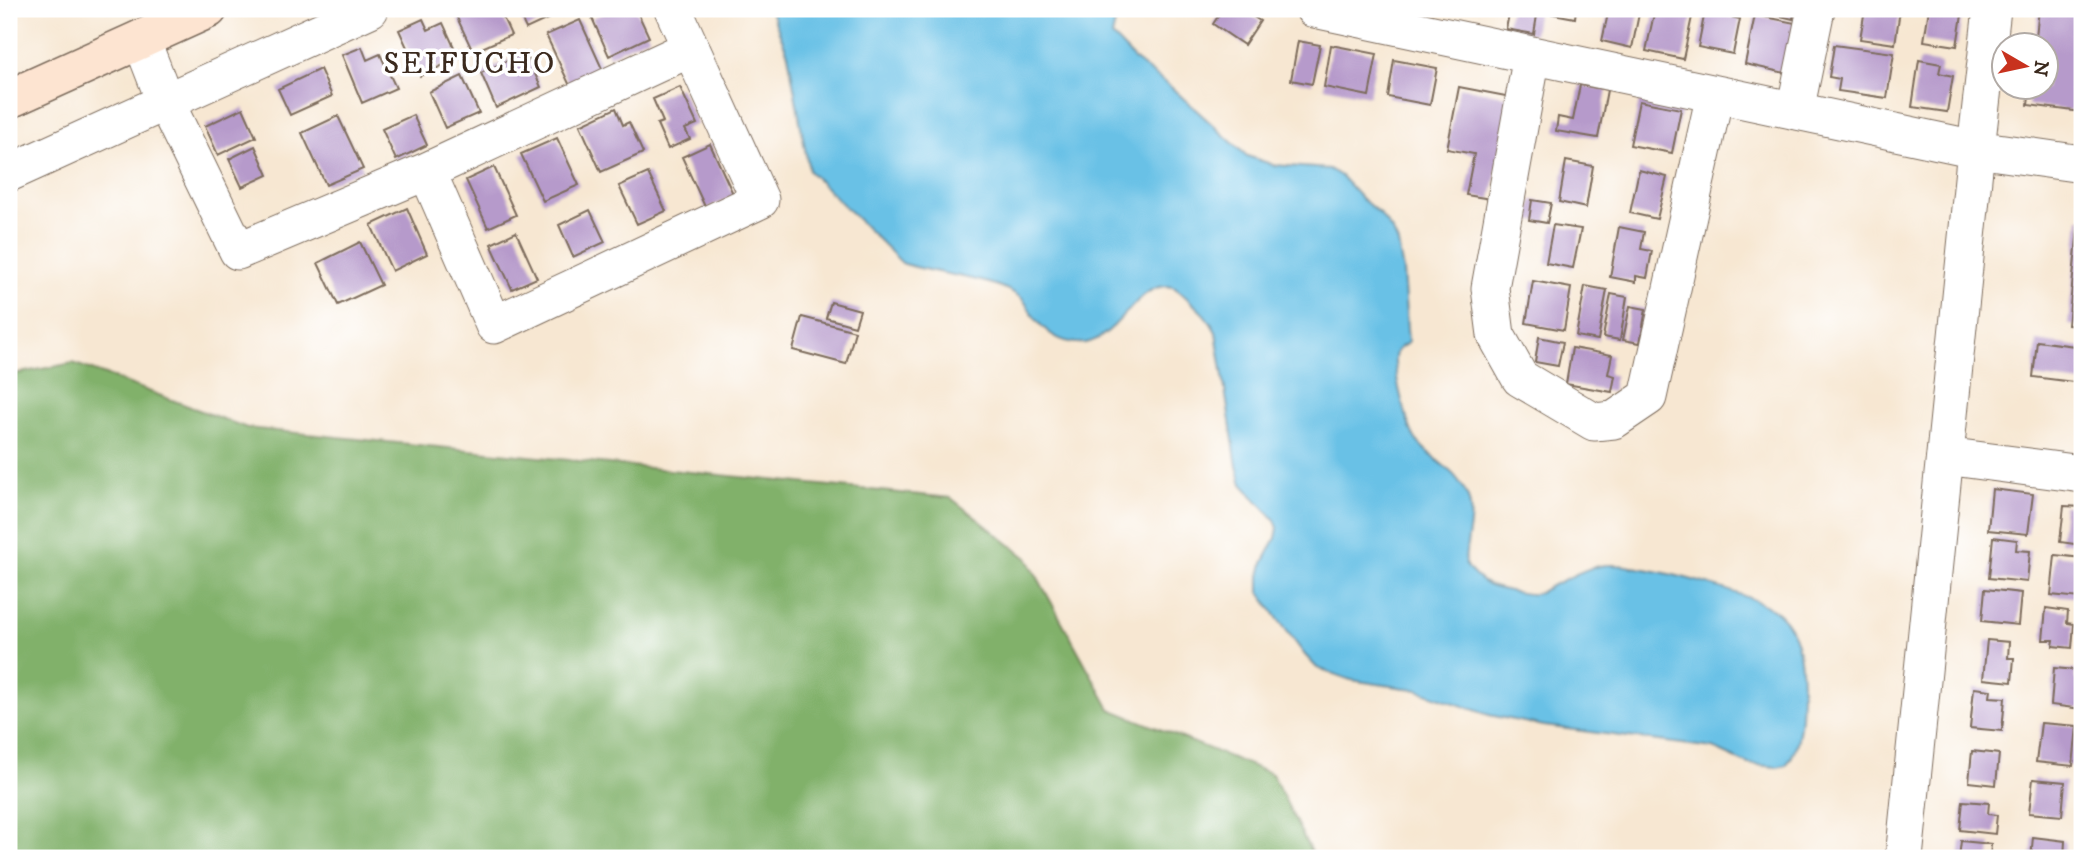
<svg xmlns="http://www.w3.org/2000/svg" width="2091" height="867" viewBox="0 0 2091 867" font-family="'IM FELL DW Pica',serif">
	<rect width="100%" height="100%" fill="#fff"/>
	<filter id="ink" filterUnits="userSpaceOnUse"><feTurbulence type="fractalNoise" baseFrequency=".0143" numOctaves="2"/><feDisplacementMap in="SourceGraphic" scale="14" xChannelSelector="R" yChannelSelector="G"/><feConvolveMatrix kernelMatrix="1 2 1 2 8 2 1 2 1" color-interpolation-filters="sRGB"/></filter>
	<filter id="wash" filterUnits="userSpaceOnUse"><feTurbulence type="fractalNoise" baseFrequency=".00686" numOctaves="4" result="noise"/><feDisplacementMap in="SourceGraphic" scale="28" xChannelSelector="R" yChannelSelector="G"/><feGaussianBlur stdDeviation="1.57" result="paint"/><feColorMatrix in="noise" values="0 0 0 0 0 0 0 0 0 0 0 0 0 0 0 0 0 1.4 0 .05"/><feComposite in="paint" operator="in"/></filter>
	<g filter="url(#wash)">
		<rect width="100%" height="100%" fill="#f7e7d2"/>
		<path fill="#81b16a" stroke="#5e6e44" stroke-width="2" d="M73,363L247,428L951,498L1027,558L1110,709L1272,774L1314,858H9V375Z"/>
		<path fill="#69c1e6" stroke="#527682" stroke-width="2" d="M770,9H1118L1112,36L1136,61L1172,88L1247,156L1274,165L1329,169L1341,176L1362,199L1380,214L1393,232L1398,243L1403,271L1408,343C1404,345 1398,348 1396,353C1391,366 1408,430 1417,441C1434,462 1455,468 1467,495C1476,516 1465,542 1465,564C1470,572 1480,581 1488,585C1496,589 1527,595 1535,594C1539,593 1545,589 1549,587C1568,579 1588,565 1609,565C1642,564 1757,593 1780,615C1799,633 1801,659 1802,684C1802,706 1802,748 1786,765L1777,767L1748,764L1713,748L1544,726L1489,715L1418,690L1351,680L1317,668L1305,655L1278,619L1260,592V576L1263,563L1276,538L1278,528L1275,520L1242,484L1237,466L1216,332C1209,318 1200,310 1189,300C1184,296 1178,288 1172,287C1139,278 1118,339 1085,343C1062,345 1045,333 1032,314C1029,308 1025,301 1020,297C994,277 935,275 902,263L809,171L788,54Z"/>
		<g id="blocks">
			<path fill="#b69acb" d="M453,9H499L511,35L473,52Z
				M517,9H569L526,29Z
				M613,9H636L649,37L609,56L592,18Z
				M1223,9H1241L1260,21L1244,45L1213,24Z
				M1510,9H1538L1534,34L1506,29Z
				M1549,9H1576L1575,18L1548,13Z
				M1609,9H1640L1632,48L1602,41Z
				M1655,9H1677L1693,12L1683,59L1646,51Z
				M1752,9H1795L1793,19Z
				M1865,9L1900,10L1895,44L1860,39Z
				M1929,9H1963L1957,46L1924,41Z
				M2039,9H2082V112L2028,105L2030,88H2046V46H2035Z
				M1705,11L1740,19L1733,54L1698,47Z
				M1755,15L1795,23L1785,73L1745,64Z
				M423,19L428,30L443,23L459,58L420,76L399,30Z
				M580,20L604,73L571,88L546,35Z
				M1298,41L1320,45L1312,84L1291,80Z
				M1331,45L1377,54L1369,96L1324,87Z
				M1834,45L1894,53L1887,98L1838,91L1840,79L1829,77Z
				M362,47L367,60L380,54L396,88L362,103L342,55Z
				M525,52L541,87L496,108L481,73Z
				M1394,60L1437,68L1430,105L1388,97Z
				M1919,60L1941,64L1939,73L1953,76L1947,112L1912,107Z
				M320,69L332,96L290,115L278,89Z
				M462,76L479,113L445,128L429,92Z
				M1580,85L1607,90L1598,138L1556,131L1558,117L1573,120Z
				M680,87L697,124L685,129L690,139L668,149L657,124L663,122L653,99Z
				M1459,87L1511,97L1491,199L1466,195L1474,154L1447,149Z
				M1639,101L1681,109L1672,153L1630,145Z
				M243,108L256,137L218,155L205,126Z
				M616,108L623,125L629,122L643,153L601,172L580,125Z
				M413,115L427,145L396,160L382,129Z
				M338,116L363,169L326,185L302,133Z
				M557,138L579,185L543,201L521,154Z
				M710,144L734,196L706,209L682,157Z
				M255,146L268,175L242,187L229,159Z
				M1566,161L1593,166L1586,208L1559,202Z
				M494,167L516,215L488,228L466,180Z
				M1639,170L1667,177L1657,219L1630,213Z
				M648,173L666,211L637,224L619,186Z
				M1532,200L1551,203L1547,223L1529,220Z
				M407,208L427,254L392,271L371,225Z
				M590,210L605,242L573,257L559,225Z
				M2079,219H2082V326L2068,325Z
				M1553,225L1581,229L1573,268L1546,263Z
				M1619,227L1644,232L1641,249L1652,251L1647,278L1636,276V282L1610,277Z
				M516,232L537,278L512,289L491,244Z
				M360,242L381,285L338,305L318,263Z
				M1533,281L1571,288L1564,330L1526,323Z
				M1585,286L1607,290L1598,340L1576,336Z
				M1611,294L1627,297L1620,340L1603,337Z
				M831,302L860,310L855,326L826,318Z
				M1630,306L1646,309L1640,343L1623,340Z
				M802,317L855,331L846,364L793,350Z
				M1539,337L1563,342L1558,366L1535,362Z
				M2037,341L2082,347V383L2033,377Z
				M1572,348L1612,355L1608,374L1615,376L1612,392L1566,384Z
				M1992,489L2033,494L2028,534L1988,530Z
				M2064,506L2082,507V545L2060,542Z
				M1993,537L2017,540L2016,550L2030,551L2027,582L1989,578Z
				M2055,555L2082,558L2080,598L2051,595Z
				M1985,589L2021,593L2018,625L1982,621Z
				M2046,608L2068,611L2067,623L2074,624L2072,648L2053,646L2054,640H2043Z
				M1987,640L2009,642L2008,658H2014L2012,682L1983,679Z
				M2054,668L2076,670L2075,679L2082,680V709L2051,705Z
				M1974,688L1991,690L1990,697L2005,698L2002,731L1970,728Z
				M2041,723L2077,726L2073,766L2036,762Z
				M1972,751L1999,754L1996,785L1969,782Z
				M2033,779L2065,782L2062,816L2029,813Z
				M1963,801L1989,803L1988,814L1997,815L1995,834L1960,830Z
				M2033,837L2065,841L2064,858H2031Z
				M1961,841L1991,844L1990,858H1959Z"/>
		</g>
	</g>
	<g filter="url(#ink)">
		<use href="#blocks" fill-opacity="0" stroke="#7d6c5d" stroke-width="2"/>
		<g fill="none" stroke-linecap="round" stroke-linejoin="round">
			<defs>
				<path id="street" d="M1314,9L1976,149L2082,164
					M141,39L165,101L238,251L427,171L494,325L760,200L673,9
					M1532,55L1490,288L1496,335L1520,378L1594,422L1614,420L1648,397L1715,94
					M1795,111L1816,9
					M427,171L691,48
					M9,173L370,9
					M1945,456L2082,474
					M1904,858L1976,149L1992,9"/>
				<path id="secondary" d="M9,99L208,9"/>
			</defs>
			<use href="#street" stroke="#7d6c5d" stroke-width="39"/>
			<use href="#secondary" stroke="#7d6c5d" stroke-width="41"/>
			<use href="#street" stroke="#fff" stroke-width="37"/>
			<use href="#secondary" stroke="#fde4d1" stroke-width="38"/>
		</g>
	</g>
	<g text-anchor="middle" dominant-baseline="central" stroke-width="7" stroke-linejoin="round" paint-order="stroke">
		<g font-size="30" letter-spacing="2" fill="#3b2a1e" stroke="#fff">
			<text x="470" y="64">SEIFUCHO</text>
		</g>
	</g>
	<rect width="2091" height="867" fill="none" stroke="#fff" stroke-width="35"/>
	<g transform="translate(2025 66) rotate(99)"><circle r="33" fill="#ffffff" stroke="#b1aaa5" stroke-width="2"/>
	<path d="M0-5L12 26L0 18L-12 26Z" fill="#c8321e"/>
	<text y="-10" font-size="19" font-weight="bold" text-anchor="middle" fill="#3b2a1e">N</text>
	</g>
</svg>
